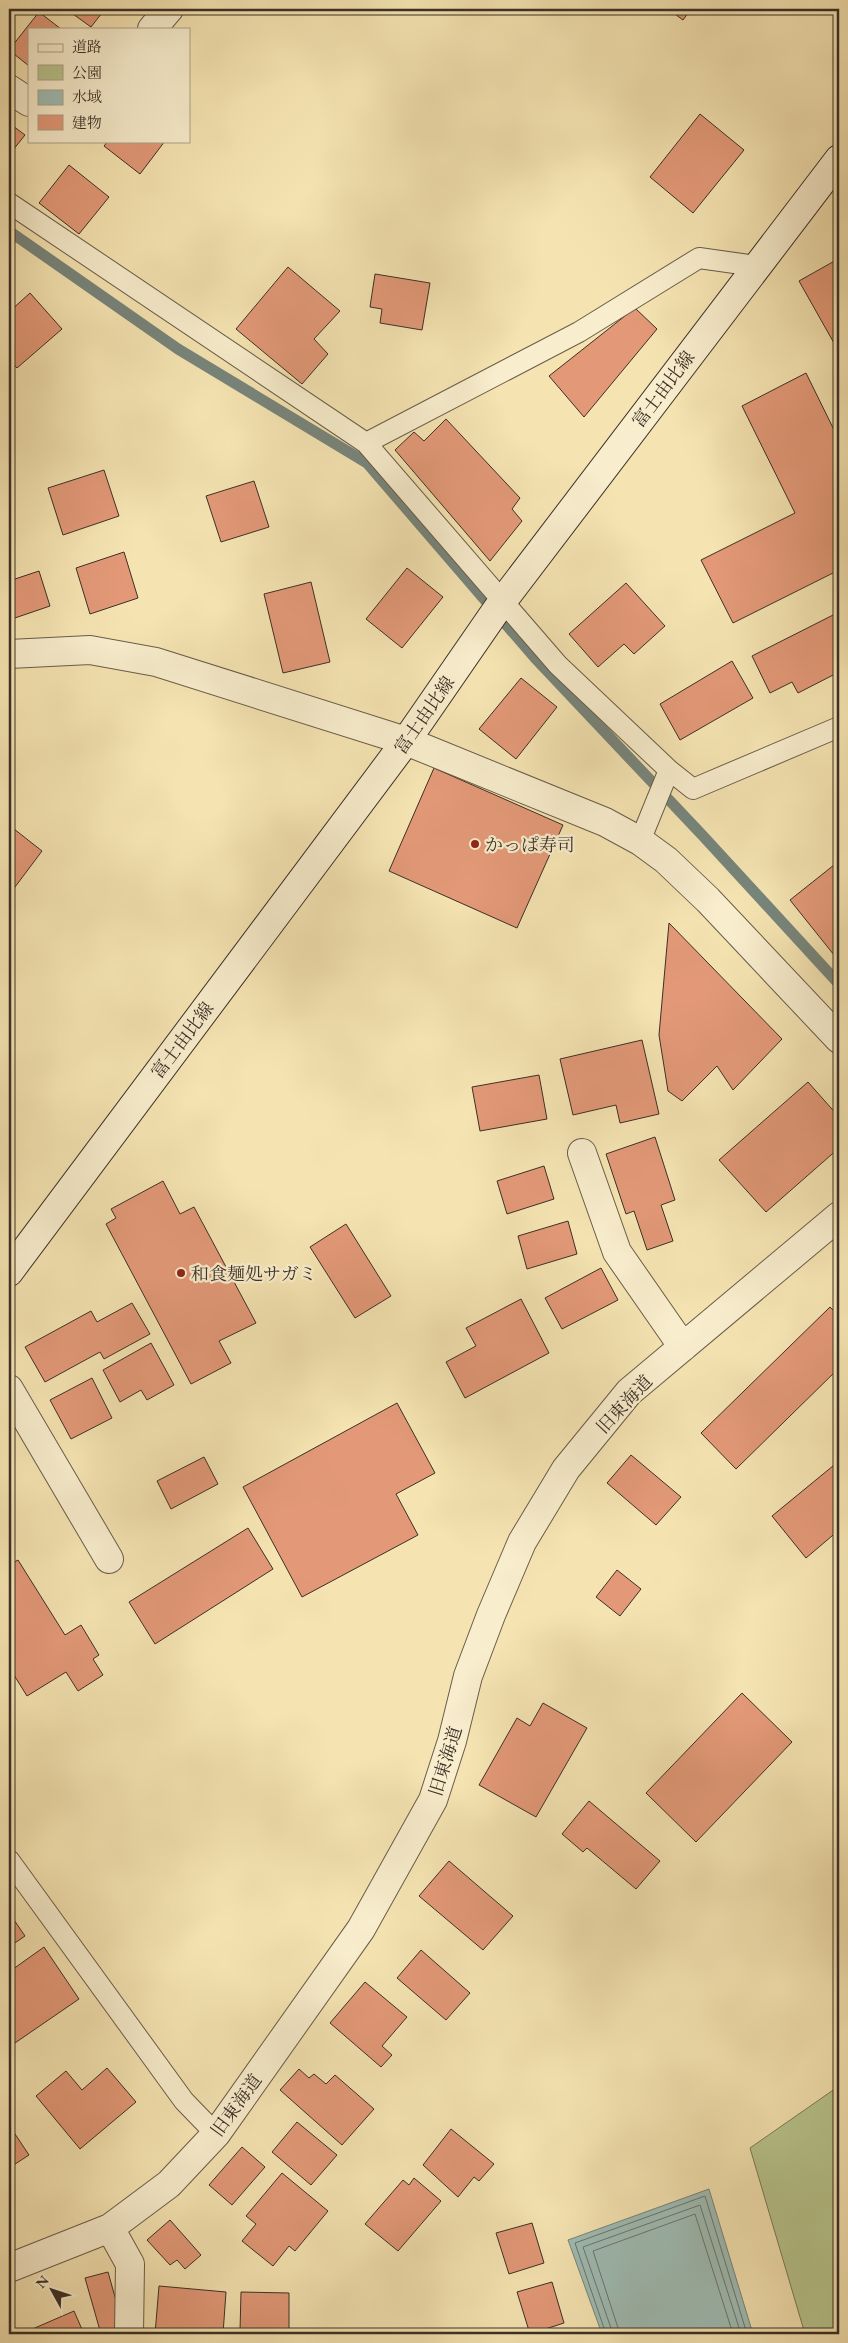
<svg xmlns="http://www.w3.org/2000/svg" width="848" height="2343" viewBox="0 0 848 2343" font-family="'EB Garamond','Noto Serif JP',serif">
	<rect width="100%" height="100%" fill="#f5e4b2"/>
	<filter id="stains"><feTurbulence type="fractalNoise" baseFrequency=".004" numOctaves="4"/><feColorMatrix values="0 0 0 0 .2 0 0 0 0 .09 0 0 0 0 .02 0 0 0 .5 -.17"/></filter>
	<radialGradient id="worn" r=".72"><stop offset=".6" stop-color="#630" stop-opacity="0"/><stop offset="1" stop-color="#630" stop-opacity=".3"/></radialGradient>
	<path fill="#b8c58e" stroke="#7a7a5a" d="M839,2086V2334H805L750,2148Z"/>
	<path fill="#9fbdb5" stroke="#77857c" d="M709,2189L753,2334H602L568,2240Z"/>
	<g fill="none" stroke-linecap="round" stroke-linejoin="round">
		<path stroke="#6d766e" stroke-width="1" d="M606,2334L575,2243L705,2196L747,2334
			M613,2334L583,2247L700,2205L741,2334
			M620,2334L593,2251L695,2214L733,2334"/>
		<path stroke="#77857c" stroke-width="11" d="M9,231L178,349L367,463L535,658L704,837L839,984"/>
	</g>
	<path fill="#e39978" stroke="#3b3026" d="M66,9H105L91,27Z
		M668,9H691L683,20Z
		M39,12L61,29H29V66L9,50Z
		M700,114L744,150L693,213L650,177Z
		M9,123L25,135L9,155Z
		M108,141H165L140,174L104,146Z
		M69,165L109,197L79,234L39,203Z
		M838,259L839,262V352L799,281Z
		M288,267L340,311L314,339L328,354L302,384L236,329Z
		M375,274L430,283L422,330L380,323L382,309L370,307Z
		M30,293L62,329L17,368L9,359V312Z
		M635,308L657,329L584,417L549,376Z
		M806,373L839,440V570L733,623L701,560L795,513L742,406Z
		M446,419L520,498L512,509L522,521L490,561L395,450L414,432L424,441Z
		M104,470L119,516L63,535L48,488Z
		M254,481L269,527L221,542L206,496Z
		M124,552L138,598L90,614L76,568Z
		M407,568L443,597L402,648L366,619Z
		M39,571L50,606L9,620V581Z
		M311,582L330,662L283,673L264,594Z
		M626,583L665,626L634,654L624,644L598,667L569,634Z
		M839,612V672L798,693L792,682L770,693L752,656Z
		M732,661L753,698L680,740L660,704Z
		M521,678L557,707L516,759L479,729Z
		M434,768L563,825L517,928L389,871Z
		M9,825L42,851L9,895Z
		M839,861V951L834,955L790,900Z
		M669,923L782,1039L733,1090L717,1066L682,1101L668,1091L659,1035Z
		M642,1040L659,1114L620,1123L616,1105L573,1115L560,1059Z
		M539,1075L547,1119L480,1131L472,1087Z
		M808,1082L839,1117V1148L766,1212L719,1160Z
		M655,1137L675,1200L661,1205L673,1241L647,1250L634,1211L626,1214L606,1154Z
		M544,1166L554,1199L507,1214L497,1181Z
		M163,1181L180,1214L194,1207L256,1323L219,1341L231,1363L191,1384L106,1224L116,1218L111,1209Z
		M568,1221L577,1254L527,1269L518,1236Z
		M346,1224L391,1296L355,1318L310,1247Z
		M601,1268L618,1300L562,1329L545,1298Z
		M521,1299L549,1353L465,1398L446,1362L476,1346L466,1328Z
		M132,1303L150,1334L104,1359L100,1352L45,1382L25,1347L91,1311L97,1322Z
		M830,1307L839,1316V1368L736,1469L701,1433Z
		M151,1343L174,1385L147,1400L141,1390L120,1402L103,1370Z
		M92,1378L112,1418L71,1439L50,1400Z
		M397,1403L435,1473L396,1494L418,1535L302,1597L243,1487Z
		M631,1455L681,1497L656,1525L607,1483Z
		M204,1457L218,1484L171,1509L157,1481Z
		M839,1461V1530L806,1558L772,1516Z
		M248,1528L273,1569L155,1644L129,1602Z
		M18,1560L65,1635L81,1625L99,1655L93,1659L103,1675L78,1691L66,1672L27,1696L9,1667V1565Z
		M617,1570L641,1589L620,1616L596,1597Z
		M742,1693L792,1742L696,1842L646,1793Z
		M543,1703L587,1728L536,1817L479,1785L517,1718L530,1726Z
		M589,1801L660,1861L636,1889L587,1848L583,1852L562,1834Z
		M449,1861L513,1916L483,1950L419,1896Z
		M12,1917L25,1936L9,1947V1919Z
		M44,1947L79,1999L12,2045L9,2039V1972Z
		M421,1950L470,1993L446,2020L397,1978Z
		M365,1982L407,2017L382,2046L392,2055L381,2067L330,2023Z
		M107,2068L136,2102L80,2149L36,2096L66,2071L82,2090Z
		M299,2069L309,2078L314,2074L326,2084L335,2075L374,2109L342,2145L280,2090Z
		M297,2122L337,2155L311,2185L272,2152Z
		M9,2125L29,2155L9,2168Z
		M451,2129L494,2164L479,2181L474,2177L458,2197L423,2165Z
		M242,2147L265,2167L232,2205L209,2185Z
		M282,2173L328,2211L295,2251L289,2246L273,2266L242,2241L256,2224L246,2216Z
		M414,2178L441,2201L398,2251L365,2224L403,2180L409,2185Z
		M170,2220L201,2255L185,2269L177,2260L170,2265L147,2240Z
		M532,2223L544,2263L509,2274L496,2233Z
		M108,2272L124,2329L101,2334L85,2278Z
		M552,2282L564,2323L530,2334L517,2292Z
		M159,2286L226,2292L223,2334H155Z
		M241,2292L289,2293V2332L240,2331Z
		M74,2311L84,2334H21Z"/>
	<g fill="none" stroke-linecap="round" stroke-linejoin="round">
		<defs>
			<path id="lane" d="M9,203L366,443L558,665L669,770L693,789L839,727
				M366,443L579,332L699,258L756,266
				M640,841L669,770
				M9,1860L184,2101L216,2134"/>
			<path id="street" d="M152,29L169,9
				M9,89L29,102
				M9,654L90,650L156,662L406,741L605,822L640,841L666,860L708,900L839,1039
				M582,1153L617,1252L683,1347
				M9,1389L109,1559
				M110,2228L130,2264L129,2334
				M9,2268L110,2228L169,2184L216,2134L361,1929L433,1800L452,1741L468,1676L491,1615L522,1542L566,1469L629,1392L839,1216"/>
			<path id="secondary" d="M9,1272L406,741L502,602L839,159"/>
		</defs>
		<use href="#lane" stroke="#6a5d49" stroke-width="22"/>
		<use href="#street" stroke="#6a5d49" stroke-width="30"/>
		<use href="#secondary" stroke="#3b3026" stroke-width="30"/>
		<use href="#lane" stroke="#f8edcd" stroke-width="20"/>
		<use href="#street" stroke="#f8edcd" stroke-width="28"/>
		<use href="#secondary" stroke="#f8edcd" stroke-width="28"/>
	</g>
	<g fill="#8f2418" stroke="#f8edcd" stroke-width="2">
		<circle cx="475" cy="844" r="5"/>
		<circle cx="181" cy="1273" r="5"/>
	</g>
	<g text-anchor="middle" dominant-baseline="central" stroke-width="4.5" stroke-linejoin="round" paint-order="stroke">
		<g font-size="18" fill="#3b3026" stroke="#f8edcd">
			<text transform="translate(663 389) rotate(-53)">富士由比線</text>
			<text transform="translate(424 715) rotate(-55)">富士由比線</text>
			<text transform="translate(182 1040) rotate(-53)">富士由比線</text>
			<text transform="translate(624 1404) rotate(-47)">旧東海道</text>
			<text transform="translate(445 1761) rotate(-73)">旧東海道</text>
			<text transform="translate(236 2105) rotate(-54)">旧東海道</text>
		</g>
		<g font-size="18" fill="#3b3026" stroke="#f8edcd" text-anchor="start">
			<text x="485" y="844">かっぱ寿司</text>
			<text x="191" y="1273">和食麺処サガミ</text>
		</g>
	</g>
	<rect width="848" height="2343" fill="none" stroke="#f5e4b2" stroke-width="30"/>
	<rect x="10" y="10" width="828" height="2323" fill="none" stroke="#3b3026" stroke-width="2.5"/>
	<rect x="15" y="15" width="818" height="2313" fill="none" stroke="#3b3026"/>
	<rect x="28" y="28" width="162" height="115" fill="#f8edcd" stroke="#aca18a"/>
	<rect x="38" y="44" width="25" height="8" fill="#f8edcd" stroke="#aca18a"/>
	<text x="72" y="52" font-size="15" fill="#3b3026">道路</text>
	<rect x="38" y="65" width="25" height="15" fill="#b8c58e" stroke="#aca18a"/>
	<text x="72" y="78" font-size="15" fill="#3b3026">公園</text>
	<rect x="38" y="90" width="25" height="15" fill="#9fbdb5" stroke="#aca18a"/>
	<text x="72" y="102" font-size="15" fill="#3b3026">水域</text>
	<rect x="38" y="115" width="25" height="15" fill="#e39978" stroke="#aca18a"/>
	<text x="72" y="128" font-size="15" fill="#3b3026">建物</text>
	<g transform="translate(52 2290) rotate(310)" stroke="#f8edcd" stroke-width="4" paint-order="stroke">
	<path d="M0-4L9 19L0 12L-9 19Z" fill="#3b3026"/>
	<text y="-8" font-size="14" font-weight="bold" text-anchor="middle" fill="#3b3026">N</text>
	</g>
	<rect width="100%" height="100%" filter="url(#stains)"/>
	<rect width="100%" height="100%" fill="url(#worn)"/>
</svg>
